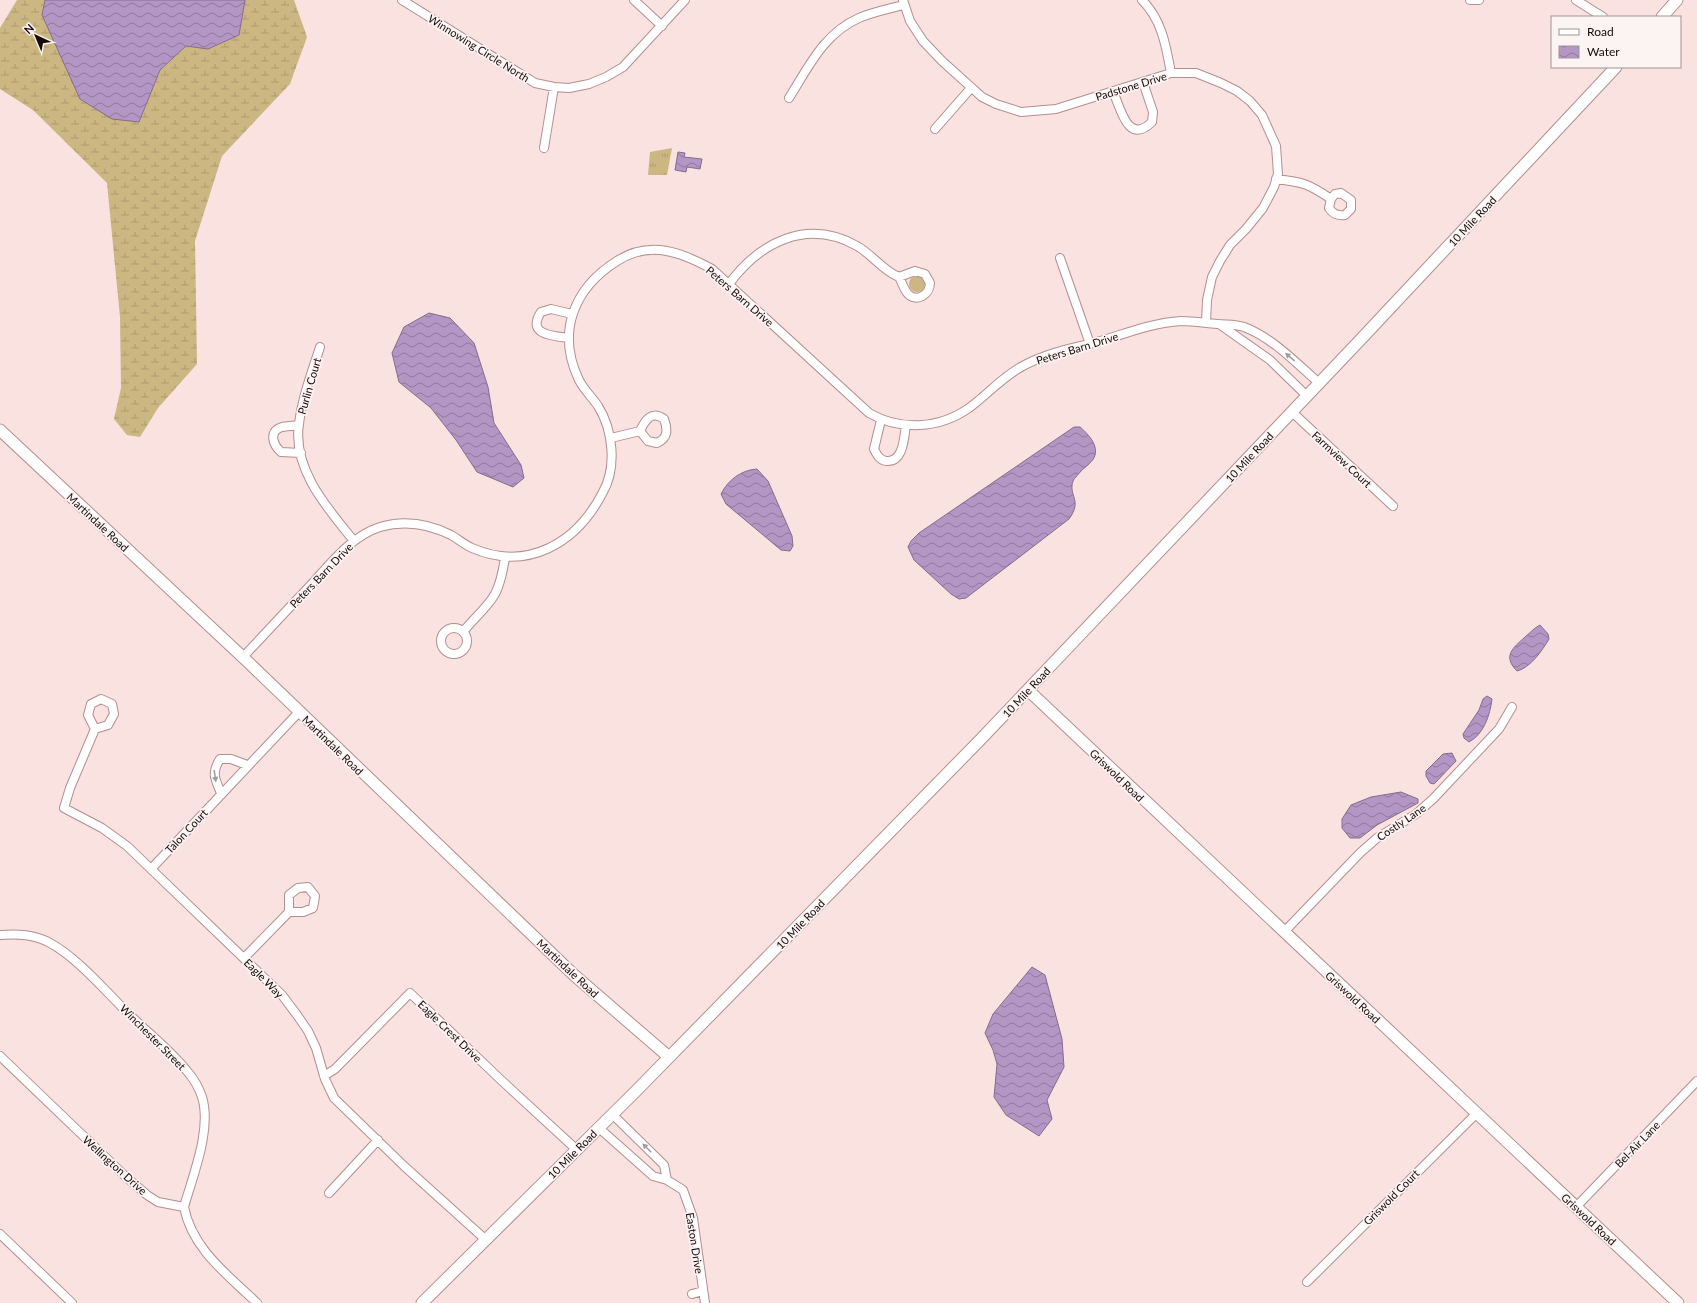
<svg xmlns="http://www.w3.org/2000/svg" width="1697" height="1303" viewBox="0 0 1697 1303" font-family="Lato,sans-serif">
	<defs>
		<pattern id="wetland-marsh" width="20" height="14" patternUnits="userSpaceOnUse"><rect width="20" height="14" fill="#ccb682"/><path d="M1 5h8M5 5V1M11 12h8M15 12V8" fill="none" stroke="#ae9b6f"/></pattern>
		<pattern id="park-tufts" width="24" height="20" patternUnits="userSpaceOnUse"><rect width="24" height="20" fill="#ccb682"/><path d="M3 7l-1-3M5 7V3M7 7l1-3M15 17l-1-3M17 17v-4M19 17l1-3" fill="none" stroke="#ae9b6f"/></pattern>
		<pattern id="water-waves" width="16" height="10" patternUnits="userSpaceOnUse"><rect width="16" height="10" fill="#b496c4"/><path d="M0 5q4-4 8 0t8 0" fill="none" stroke="#91799d"/></pattern>
	</defs>
	<rect width="100%" height="100%" fill="#fae2e1"/>
	<path fill="#ccb682" d="M909 284a8 8 0 1 1 16 0a8 8 0 1 1-16 0Z"/>
	<path fill="url(#wetland-marsh)" d="M17,0H45L42,15L139,122L160,70L186,46L208,49L239,35L245,0H294L307,37L290,84L222,156L195,241L197,364L158,408L140,437L127,435L114,419L121,388L120,317L107,183L33,110L0,89V28Z"/>
	<path fill="url(#park-tufts)" d="M672,148L667,175H648L650,152Z"/>
	<path fill="url(#water-waves)" stroke="#856c8c" d="M45,0H245L239,35L208,49L186,46L160,70L139,122L112,119L80,99L42,15Z
		M678,152L685,153L684,157L702,159L700,169L687,167L686,172L675,170Z
		M429,313L450,318L474,343L488,387L494,423L521,465L524,478L513,487L477,472L456,440L431,408L399,382L392,353L404,327Z
		M1074,427H1080C1087,433 1098,444 1095,455C1094,461 1085,467 1081,471C1079,474 1074,478 1073,481C1068,496 1083,500 1069,519L966,598L959,599L951,594L914,560L908,547L911,541L919,533Z
		M757,469L768,481L792,536L793,546L790,551L781,550L726,504L721,494C728,480 741,470 757,469Z
		M1540,625L1548,634L1549,639C1542,651 1530,668 1517,671C1502,656 1513,648 1525,637C1530,633 1534,628 1540,625Z
		M1487,696L1492,699C1490,715 1484,734 1469,742L1464,738L1463,734L1479,710L1483,699Z
		M1452,753L1456,761L1434,784L1430,783L1426,776V771L1443,754Z
		M1401,792L1418,799V803L1377,825L1360,838H1350L1342,828V819L1351,805L1371,797Z
		M1032,967L1045,975L1062,1039L1064,1067L1047,1100L1052,1119L1039,1136L1006,1115L994,1097L997,1064L993,1050L985,1033L993,1014Z"/>
	<g fill="none" stroke-linecap="round" stroke-linejoin="round">
		<defs>
			<path id="street" d="M402,0L535,83L554,87L569,88L589,84L606,77L623,67L685,0
				M634,0L662,26
				M903,0L910,21L923,41L942,61L982,97L996,104L1021,112L1056,109L1171,73H1196L1221,83L1237,91L1250,101L1262,115L1276,146L1278,174L1274,187L1263,208L1246,229L1230,245L1220,261L1212,277L1207,300L1206,323
				M1142,0C1162,20 1166,46 1171,73
				M1470,0H1479
				M1576,0L1603,17
				M1113,91C1121,110 1128,145 1152,122L1153,112L1143,82
				M789,98C808,68 824,33 859,18C873,12 889,9 903,5
				M935,129L971,88
				M544,148L554,87
				M1276,179C1303,182 1309,184 1331,199L1329,208C1333,214 1337,216 1345,215L1351,209V200L1341,193L1335,194L1331,199
				M1060,258L1090,344
				M915,271L925,274L930,283C930,294 917,303 908,294C904,290 902,282 899,277Z
				M729,284C760,242 807,218 857,246C873,255 882,270 899,277
				M1219,324L1270,360L1307,396
				M569,338C553,336 526,335 541,312L551,309L572,314
				M320,347C312,372 302,398 299,424C292,469 328,509 354,541
				M1292,412L1393,506
				M881,420L874,449C877,455 880,461 887,461C904,462 904,436 906,425
				M298,425C293,426 287,426 282,427C268,431 273,445 281,452L301,453
				M611,438L640,431C645,420 652,410 664,419C668,430 668,438 657,443L648,441L640,431
				M441 641a13 13 0 1 1 26 0a13 13 0 1 1-26 0Z
				M463,632C473,619 487,608 495,594C501,583 503,570 505,558
				M242,658C264,635 285,612 307,589C328,567 349,537 380,527C404,520 429,524 451,535C458,539 465,545 472,548C528,572 577,543 603,492C617,467 613,430 598,406C592,397 584,390 579,380C556,332 574,288 617,261C650,240 681,252 712,269L869,413C900,431 939,429 969,408C987,395 1001,378 1021,367C1042,355 1067,349 1090,344C1120,336 1149,323 1181,321C1193,321 1205,323 1217,324C1227,325 1235,324 1244,327C1273,338 1296,363 1319,383
				M95,729L88,715L91,704L101,699L112,704L114,714L108,725L95,729L70,788L64,808L102,828L127,846L282,995L297,1015L308,1031L316,1048L325,1079L334,1098L404,1166L486,1240
				M221,793C215,779 211,773 220,759H231L247,765
				M151,869L299,712
				M1284,932L1360,853L1377,838L1416,814L1433,799L1499,729L1512,707
				M0,935C18,934 34,934 50,943C78,958 106,992 129,1014C148,1033 170,1050 187,1071C194,1079 199,1088 202,1097C212,1129 193,1175 184,1207C192,1249 228,1275 257,1303
				M244,958L289,912V895L298,888L308,887L315,896L313,908L303,912H289
				M0,1056L124,1175L147,1195L158,1202L184,1207
				M324,1076L335,1069L410,993L501,1080L577,1150
				M612,1114L664,1165L667,1180
				M599,1128L653,1176L667,1180L683,1190L693,1218L705,1303
				M329,1193L378,1140
				M1576,1207L1697,1081
				M0,1234L72,1303
				M1307,1282L1477,1113
				M692,1294L703,1291"/>
			<path id="secondary" d="M1662,17L1677,0
				M0,430L248,662L574,975L669,1057
				M1028,690L1678,1303
				M422,1303L635,1092L981,739L1363,337L1616,67"/>
		</defs>
		<use href="#street" stroke="#b38f8e" stroke-width="10"/>
		<use href="#secondary" stroke="#b38f8e" stroke-width="13"/>
		<use href="#street" stroke="#fff" stroke-width="8"/>
		<use href="#secondary" stroke="#fff" stroke-width="11"/>
	</g>
	<defs><path id="oneway-solid" d="M-6-.8H1V-3.2L6.5 0L1 3.2V.8H-6Z"/></defs>
	<g fill="#a29d9d">
		<use href="#oneway-solid" transform="translate(1290 357) rotate(-140)"/>
		<use href="#oneway-solid" transform="translate(215 776) rotate(81)"/>
		<use href="#oneway-solid" transform="translate(647 1148) rotate(-135)"/>
	</g>
	<g text-anchor="middle" dominant-baseline="central" stroke-width="3.5" stroke-linejoin="round" paint-order="stroke">
		<g font-size="11" fill="#160909" stroke="#fcf3f3">
			<text transform="translate(479 48) rotate(32)">Winnowing Circle North</text>
			<text transform="translate(1131 86) rotate(-17)">Padstone Drive</text>
			<text transform="translate(1472 221) rotate(-47)">10 Mile Road</text>
			<text transform="translate(740 296) rotate(41)">Peters Barn Drive</text>
			<text transform="translate(1077 348) rotate(-17)">Peters Barn Drive</text>
			<text transform="translate(309 386) rotate(-74)">Purlin Court</text>
			<text transform="translate(1249 457) rotate(-47)">10 Mile Road</text>
			<text transform="translate(1342 459) rotate(43)">Farmview Court</text>
			<text transform="translate(98 522) rotate(43)">Martindale Road</text>
			<text transform="translate(321 575) rotate(-46)">Peters Barn Drive</text>
			<text transform="translate(1026 692) rotate(-47)">10 Mile Road</text>
			<text transform="translate(333 745) rotate(44)">Martindale Road</text>
			<text transform="translate(1117 775) rotate(44)">Griswold Road</text>
			<text transform="translate(1401 822) rotate(-34)">Costly Lane</text>
			<text transform="translate(186 831) rotate(-47)">Talon Court</text>
			<text transform="translate(800 924) rotate(-46)">10 Mile Road</text>
			<text transform="translate(568 968) rotate(43)">Martindale Road</text>
			<text transform="translate(264 978) rotate(45)">Eagle Way</text>
			<text transform="translate(1353 997) rotate(43)">Griswold Road</text>
			<text transform="translate(450 1031) rotate(44)">Eagle Crest Drive</text>
			<text transform="translate(153 1037) rotate(45)">Winchester Street</text>
			<text transform="translate(1637 1144) rotate(-46)">Bel-Air Lane</text>
			<text transform="translate(572 1154) rotate(-45)">10 Mile Road</text>
			<text transform="translate(115 1165) rotate(42)">Wellington Drive</text>
			<text transform="translate(1391 1197) rotate(-45)">Griswold Court</text>
			<text transform="translate(1589 1219) rotate(43)">Griswold Road</text>
			<text transform="translate(695 1243) rotate(81)">Easton Drive</text>
		</g>
	</g>
	<rect x="1551" y="16" width="130" height="52" fill="#fcf3f3" stroke="#a09595"/>
	<rect x="1559" y="29" width="20" height="6" fill="#ffffff" stroke="#a09595"/>
	<text x="1587" y="36" font-size="12" fill="#160909">Road</text>
	<rect x="1559" y="46" width="20" height="12" fill="url(#water-waves)" stroke="#a09595"/>
	<text x="1587" y="56" font-size="12" fill="#160909">Water</text>
	<g transform="translate(36 36) rotate(316)" stroke="#fcf3f3" stroke-width="3" paint-order="stroke">
	<path d="M0-3L7 15L0 10L-7 15Z" fill="#160909"/>
	<text y="-6" font-size="11" font-weight="bold" text-anchor="middle" fill="#160909">N</text>
	</g>
</svg>
